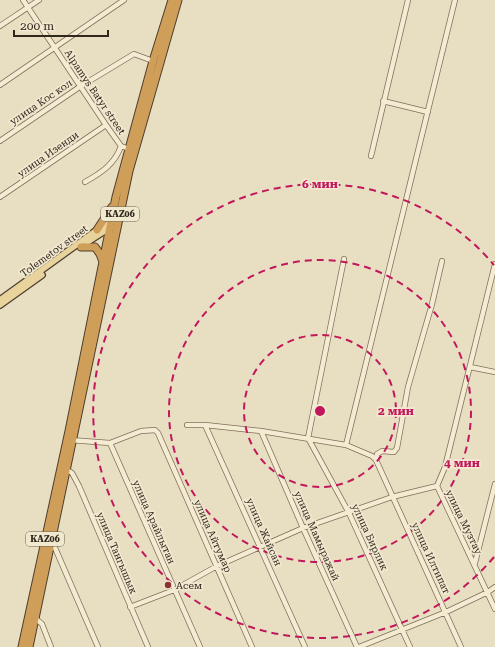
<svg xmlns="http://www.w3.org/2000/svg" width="495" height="647" viewBox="0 0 495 647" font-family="'Roboto Serif',serif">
	<rect width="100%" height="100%" fill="#e8dec1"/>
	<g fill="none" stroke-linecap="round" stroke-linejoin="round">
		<defs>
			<path id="minor" d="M23,0L106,125L121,146L129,149
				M455,0L346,445L372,456L376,460L461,647
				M0,26L39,0
				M0,85L124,0
				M383,101L428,112
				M0,141L81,86L134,54L153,61
				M371,156L408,0
				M85,182C101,173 115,164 121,146
				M0,197L106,125
				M344,259L308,438L349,513L410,647
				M470,367L495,372
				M187,425H205L261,431L346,445
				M205,425L305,647
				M261,431L303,528L357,647
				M70,440L110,443L200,647
				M110,443L141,431L155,430L158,433L252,647
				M376,460L377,454L382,451L394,452L397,448L408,387L432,304L442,261
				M66,469L72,473L79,486L148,647
				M437,486L445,467L495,264
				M437,486L495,609
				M52,541L98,647
				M475,563L495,484
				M130,607L174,590L217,566L303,528L392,497L437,486
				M35,618L42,624L51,647
				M359,647L446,612L488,592L495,587"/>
			<path id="major" d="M86,243L111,227
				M0,300L97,230L113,221
				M0,305L42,275"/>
			<path id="highway" d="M97,230L112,207
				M81,247H95L100,254L103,262
				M22,647L69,431L116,197L153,61L172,0
				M29,647L129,171L178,0"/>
		</defs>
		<use href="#minor" stroke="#806f5b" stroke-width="6"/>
		<use href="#major" stroke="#4e3e2f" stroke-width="8"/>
		<use href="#highway" stroke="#4e3e2f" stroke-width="9"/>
		<use href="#minor" stroke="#f4ebd3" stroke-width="4.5"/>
		<use href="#major" stroke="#e8d39c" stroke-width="5.5"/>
		<use href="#highway" stroke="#cf9f5a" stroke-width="7"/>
	</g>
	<g fill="none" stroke="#c2185b" stroke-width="2" stroke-dasharray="7 5">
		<circle cx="320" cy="411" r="76"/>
		<circle cx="320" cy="411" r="151"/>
		<path d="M494 557A227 227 0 1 1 494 265"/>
	</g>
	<circle fill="#883332" stroke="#f1e8d0" stroke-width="1.5" cx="168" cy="585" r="4"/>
	<g text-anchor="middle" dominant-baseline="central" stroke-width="3.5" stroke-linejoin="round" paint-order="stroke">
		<g fill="#f1e8d0" stroke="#6b6253" stroke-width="1">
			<rect x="101" y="207" width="38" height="14" rx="3"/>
			<rect x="26" y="532" width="38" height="14" rx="3"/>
		</g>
		<g font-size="9" font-weight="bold" fill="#31281d">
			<text x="120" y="214">KАZ06</text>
			<text x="45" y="539">KАZ06</text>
		</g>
		<g font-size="10" fill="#31281d" stroke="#f1e8d0">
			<text transform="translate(95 92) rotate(56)">Alpamys Batyr street</text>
			<text transform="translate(41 102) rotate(-34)">улица Кос кол</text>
			<text transform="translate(48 154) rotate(-35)">улица Изенди</text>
			<text transform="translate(54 251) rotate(-36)">Tolemetov street</text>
			<text transform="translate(154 522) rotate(66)">улица Арайлытан</text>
			<text transform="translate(464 522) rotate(64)">улица Музтау</text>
			<text transform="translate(264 532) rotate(66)">улица Жайсан</text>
			<text transform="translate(213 536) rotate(66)">улица Айтумар</text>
			<text transform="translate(317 536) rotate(66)">улица Мамыражай</text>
			<text transform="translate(370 537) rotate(65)">улица Бирлик</text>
			<text transform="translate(117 553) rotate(67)">улица Тангышык</text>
			<text transform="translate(431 558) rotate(65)">улица Илтипат</text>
		</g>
		<g font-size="10" fill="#31281d" stroke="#f1e8d0" text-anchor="start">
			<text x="176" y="585">Асем</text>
		</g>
	</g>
	<circle cx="320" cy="411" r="6" fill="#c2185b" stroke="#f1e8d0" stroke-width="2"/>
	<g font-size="12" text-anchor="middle" font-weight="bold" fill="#c2185b" stroke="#f1e8d0" stroke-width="3.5" stroke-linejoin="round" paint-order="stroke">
		<text x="320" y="188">6 мин</text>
		<text x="396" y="415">2 мин</text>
		<text x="462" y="467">4 мин</text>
	</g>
	<path d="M14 30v6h94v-6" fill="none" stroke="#31281d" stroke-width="2"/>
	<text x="20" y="30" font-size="12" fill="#31281d" stroke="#f1e8d0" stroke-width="3" paint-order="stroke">200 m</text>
</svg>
